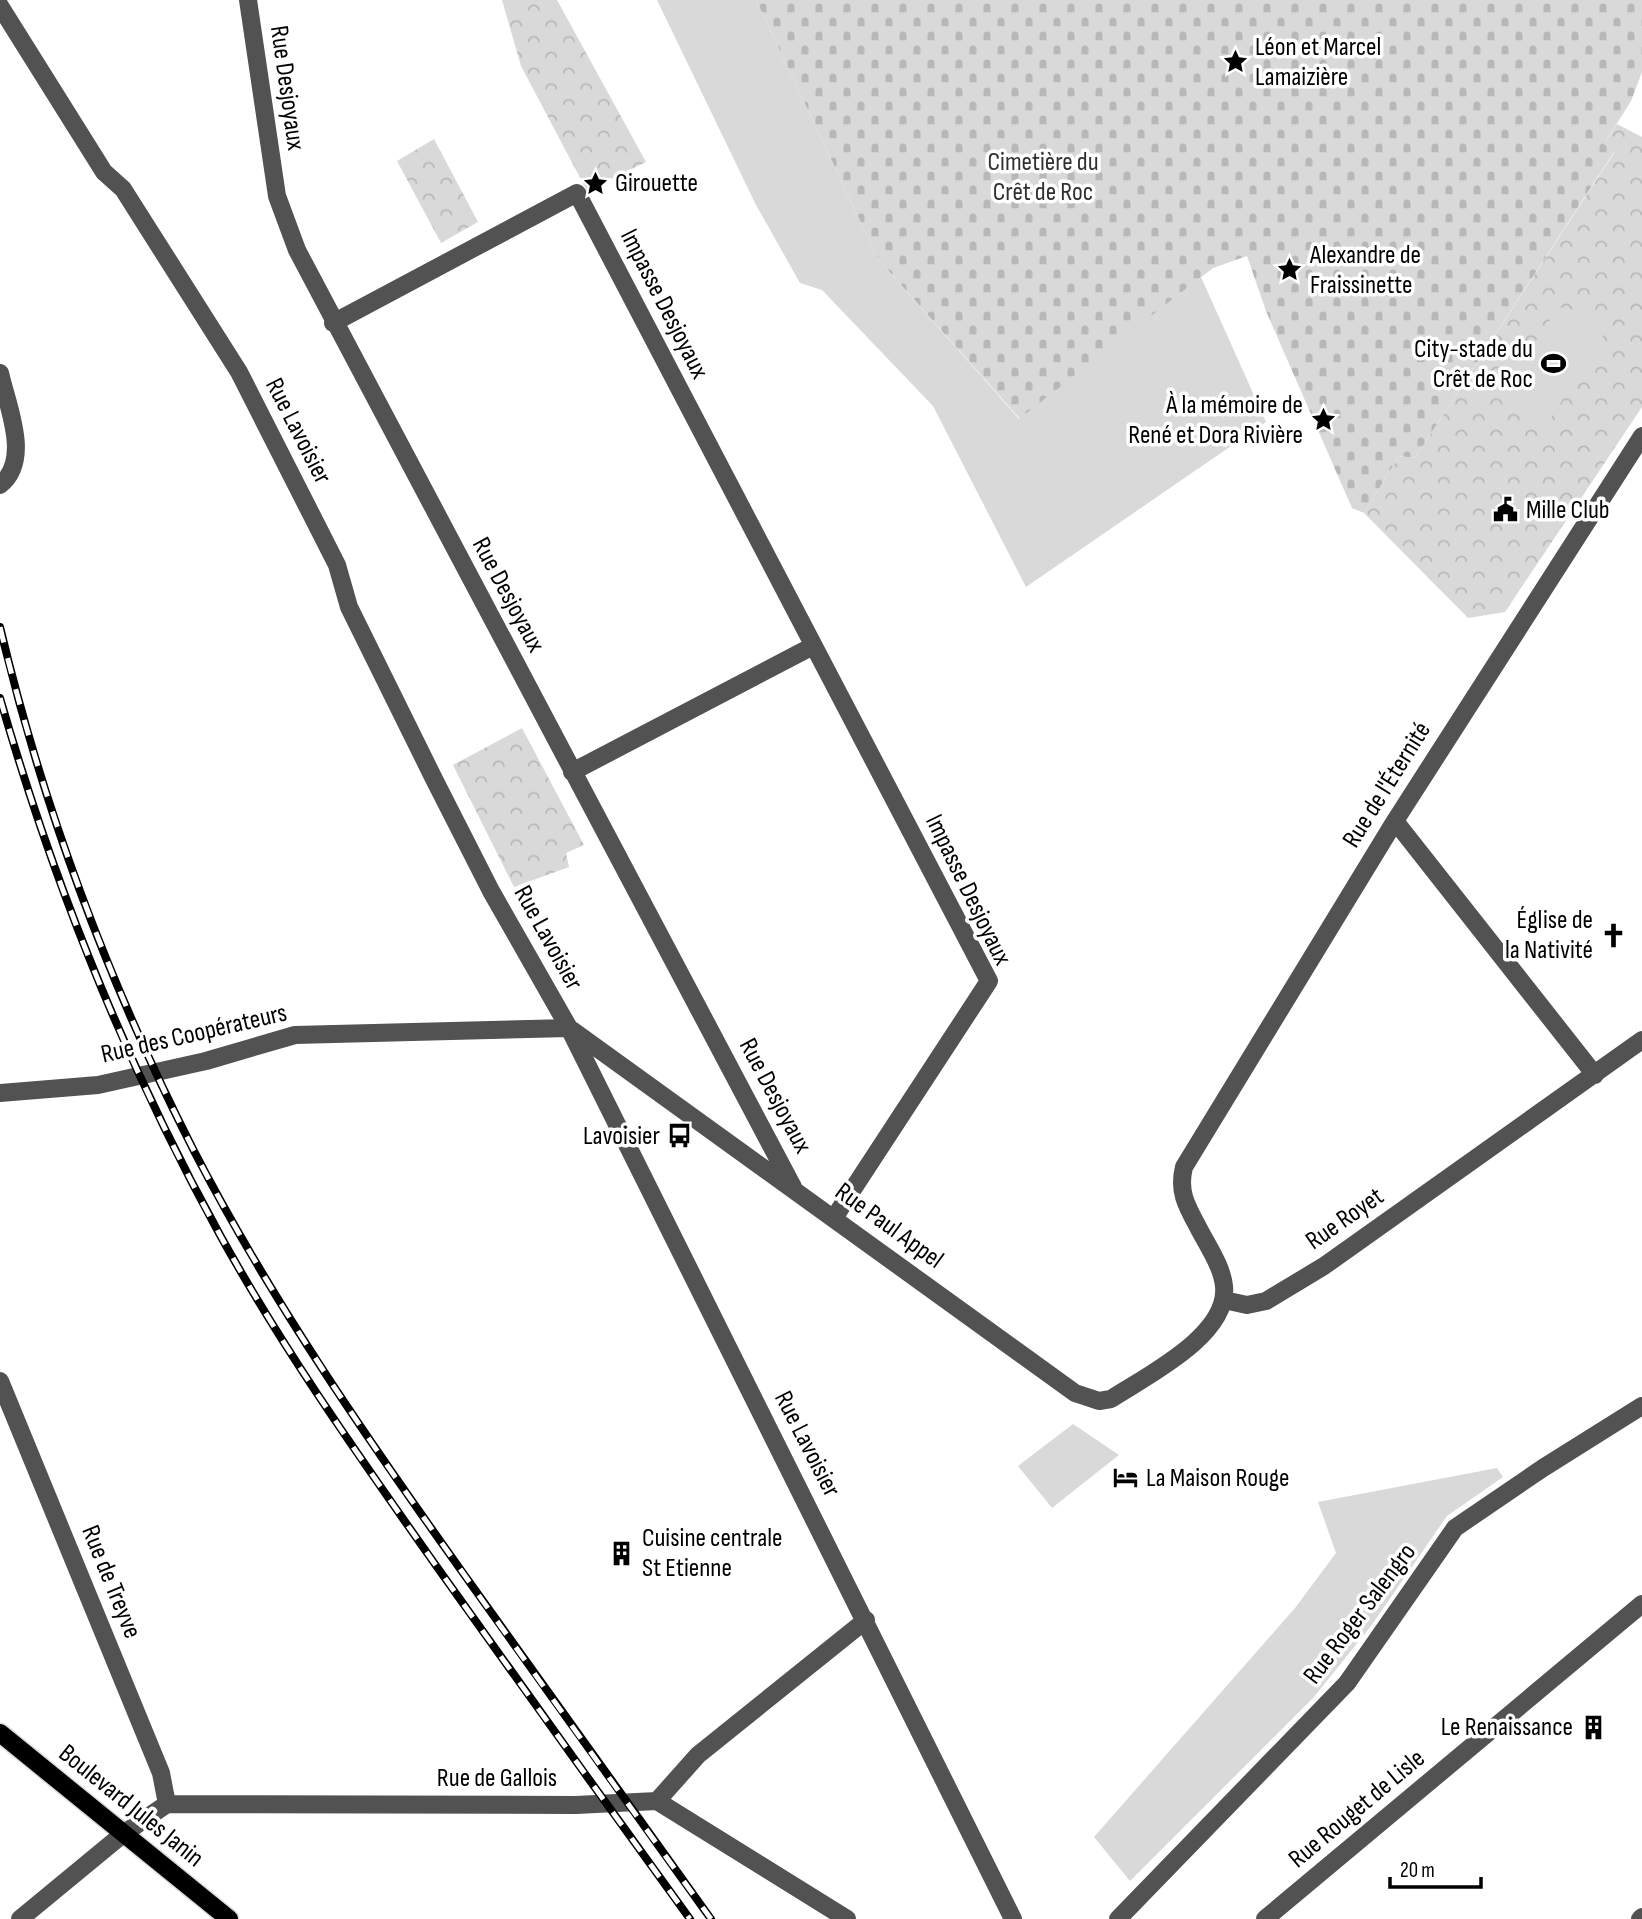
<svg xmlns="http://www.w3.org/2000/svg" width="1642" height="1919" viewBox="0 0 1642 1919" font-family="'Sofia Sans Condensed',sans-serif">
	<defs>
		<pattern id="forest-crowns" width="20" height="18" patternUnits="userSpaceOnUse" patternTransform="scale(1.75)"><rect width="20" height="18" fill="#d9d9d9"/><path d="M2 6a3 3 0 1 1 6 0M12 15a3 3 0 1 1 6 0" fill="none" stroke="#b8b8b8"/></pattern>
		<pattern id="cemetery-stones" width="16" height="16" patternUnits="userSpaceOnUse" patternTransform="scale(1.75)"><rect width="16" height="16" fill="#d9d9d9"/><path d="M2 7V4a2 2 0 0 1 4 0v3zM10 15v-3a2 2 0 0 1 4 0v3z" fill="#b8b8b8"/></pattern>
	</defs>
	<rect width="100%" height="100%" fill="#fff"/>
	<path fill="url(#forest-crowns)" d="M502,0H557L646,162L587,191L521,66Z
		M1617,124L1642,137V407L1505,612L1468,618L1364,513L1399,456L1415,458L1614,153L1604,144Z
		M434,139L478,222L441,243L397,161Z
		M522,728L584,845L566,853L569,867L514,887L453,765Z"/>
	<path fill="url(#cemetery-stones)" d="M756,0H1642V72L1631,101L1604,144L1614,152L1415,458L1399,456L1364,513L1352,508L1266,311L1247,256L1213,268L1020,419L878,259Z"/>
	<path fill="#d9d9d9" d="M657,0H756L878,259L1019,419L1201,277L1266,422L1026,587L933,406L822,290L800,283L755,203Z
		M1567,307L1599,327L1603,337L1547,424L1538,426L1503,402L1502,391L1558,308Z
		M1073,1424L1119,1455L1052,1508L1018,1466Z
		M1497,1468L1503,1477L1447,1516L1371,1626L1314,1697L1130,1881L1094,1837L1295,1608L1336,1553L1318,1502Z"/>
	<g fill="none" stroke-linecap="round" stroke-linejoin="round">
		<defs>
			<path id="major" d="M0,1733L229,1919"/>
		</defs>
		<use href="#major" stroke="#dbdbdb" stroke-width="21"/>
		<path stroke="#525252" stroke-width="18" d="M248,0L277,196L297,250L793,1187
			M0,6L104,172L123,189L239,372L337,565L349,607L434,779L491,891L569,1028L1013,1919
			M333,323L577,193L989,981L834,1218
			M0,373C7,405 32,460 0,485
			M572,772L813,646
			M1395,821L1595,1075
			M572,1030L1075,1393L1099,1401L1111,1399C1148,1375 1229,1335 1224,1286C1222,1266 1207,1245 1198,1227C1186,1205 1178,1191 1184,1167L1395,821L1642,436
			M0,1093L98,1085L206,1061L295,1035L569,1028
			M1224,1300L1247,1305L1266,1301L1324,1266L1642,1040
			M0,1381L161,1773L167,1804
			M657,1801L698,1755L866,1620
			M20,1919L123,1834L167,1804L576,1805L657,1801L847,1919
			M1118,1919L1347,1683L1455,1528L1543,1468L1642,1406
			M1265,1919L1642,1604
			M1640,1919L1642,1917"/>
		<use href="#major" stroke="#000" stroke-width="18"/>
		<defs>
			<path id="rail" d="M0,627C43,808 110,986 194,1151C271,1300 366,1437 463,1573C545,1689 628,1804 711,1919
				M0,698C54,885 126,1064 220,1235C284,1351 361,1459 437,1567C521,1685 605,1802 690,1919"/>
		</defs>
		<use href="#rail" stroke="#000" stroke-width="8"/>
		<use href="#rail" stroke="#fff" stroke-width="5" stroke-dasharray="16" stroke-linecap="butt"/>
	</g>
	<defs>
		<symbol id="sight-bare" viewBox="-9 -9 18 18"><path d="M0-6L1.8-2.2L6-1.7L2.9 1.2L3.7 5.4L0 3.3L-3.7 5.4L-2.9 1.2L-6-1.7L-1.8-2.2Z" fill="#000" stroke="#fff" stroke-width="2.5" paint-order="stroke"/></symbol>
		<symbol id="stadium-bare" viewBox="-9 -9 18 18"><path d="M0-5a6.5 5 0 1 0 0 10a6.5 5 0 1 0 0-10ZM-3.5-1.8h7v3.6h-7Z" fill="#000" stroke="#fff" stroke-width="2.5" paint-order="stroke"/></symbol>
		<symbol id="civic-bare" viewBox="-9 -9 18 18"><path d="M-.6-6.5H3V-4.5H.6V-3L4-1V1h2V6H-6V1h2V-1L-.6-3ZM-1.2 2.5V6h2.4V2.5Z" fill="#000" stroke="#fff" stroke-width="2.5" paint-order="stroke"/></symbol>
		<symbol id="church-bare" viewBox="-9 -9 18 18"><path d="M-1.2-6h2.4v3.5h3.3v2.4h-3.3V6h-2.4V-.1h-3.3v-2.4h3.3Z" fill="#000" stroke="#fff" stroke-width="2.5" paint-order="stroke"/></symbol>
		<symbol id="bus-bare" viewBox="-9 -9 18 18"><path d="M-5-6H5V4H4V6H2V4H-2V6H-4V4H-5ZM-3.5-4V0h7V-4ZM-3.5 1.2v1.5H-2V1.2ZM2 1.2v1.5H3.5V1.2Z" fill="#000" stroke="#fff" stroke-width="2.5" paint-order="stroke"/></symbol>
		<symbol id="hotel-bare" viewBox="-9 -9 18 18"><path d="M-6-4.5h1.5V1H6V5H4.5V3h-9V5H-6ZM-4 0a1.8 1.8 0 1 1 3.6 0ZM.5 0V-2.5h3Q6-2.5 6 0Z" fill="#000" stroke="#fff" stroke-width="2.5" paint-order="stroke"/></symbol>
		<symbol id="building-bare" viewBox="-9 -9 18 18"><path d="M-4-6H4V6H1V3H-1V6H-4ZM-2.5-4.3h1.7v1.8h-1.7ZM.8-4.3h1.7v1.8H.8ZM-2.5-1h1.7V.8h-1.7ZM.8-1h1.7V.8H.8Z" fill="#000" stroke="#fff" stroke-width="2.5" paint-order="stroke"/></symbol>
	</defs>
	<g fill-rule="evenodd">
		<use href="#sight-bare" x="1218" y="44" width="35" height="35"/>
		<use href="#sight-bare" x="578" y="166" width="35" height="35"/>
		<use href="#sight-bare" x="1272" y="252" width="35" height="35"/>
		<use href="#stadium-bare" x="1536" y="346" width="35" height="35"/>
		<use href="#sight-bare" x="1306" y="402" width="35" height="35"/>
		<use href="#civic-bare" x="1488" y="492" width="35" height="35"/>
		<use href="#church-bare" x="1596" y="918" width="35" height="35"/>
		<use href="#bus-bare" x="662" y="1118" width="35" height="35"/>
		<use href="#hotel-bare" x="1108" y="1460" width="35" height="35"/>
		<use href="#building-bare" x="604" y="1536" width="35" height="35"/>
		<use href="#building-bare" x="1576" y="1710" width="35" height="35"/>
	</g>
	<g text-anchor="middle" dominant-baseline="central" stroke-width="7" stroke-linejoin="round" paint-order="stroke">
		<g font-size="26" fill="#000" stroke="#fff" text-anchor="start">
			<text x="1255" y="47">Léon et Marcel<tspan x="1255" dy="30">Lamaizière</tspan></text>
			<text x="615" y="183">Girouette</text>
			<text x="1310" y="255">Alexandre de<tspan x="1310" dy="30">Fraissinette</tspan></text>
			<text x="1533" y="349" text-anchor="end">City-stade du<tspan x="1533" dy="30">Crêt de Roc</tspan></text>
			<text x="1303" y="405" text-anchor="end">À la mémoire de<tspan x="1303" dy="30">René et Dora Rivière</tspan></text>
			<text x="1526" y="510">Mille Club</text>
			<text x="1593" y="920" text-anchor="end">Église de<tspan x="1593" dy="30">la Nativité</tspan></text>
			<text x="660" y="1136" text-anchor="end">Lavoisier</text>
			<text x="1146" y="1478">La Maison Rouge</text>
			<text x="642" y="1538">Cuisine centrale<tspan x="642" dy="30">St Etienne</tspan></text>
			<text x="1573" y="1727" text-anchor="end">Le Renaissance</text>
		</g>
		<g font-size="26" fill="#000" stroke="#fff">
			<text transform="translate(287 88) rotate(82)">Rue Desjoyaux</text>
			<text transform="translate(664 304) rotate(63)">Impasse Desjoyaux</text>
			<text transform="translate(298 431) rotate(63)">Rue Lavoisier</text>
			<text transform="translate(508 595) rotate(62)">Rue Desjoyaux</text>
			<text transform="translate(1387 785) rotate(-58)">Rue de l'Éternité</text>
			<text transform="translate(968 890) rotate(64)">Impasse Desjoyaux</text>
			<text transform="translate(548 938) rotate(61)">Rue Lavoisier</text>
			<text transform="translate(194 1034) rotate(-13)">Rue des Coopérateurs</text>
			<text transform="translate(775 1096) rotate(62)">Rue Desjoyaux</text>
			<text transform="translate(1345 1219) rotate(-35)">Rue Royet</text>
			<text transform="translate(889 1226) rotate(36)">Rue Paul Appel</text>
			<text transform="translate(807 1444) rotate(63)">Rue Lavoisier</text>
			<text transform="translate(111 1582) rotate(68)">Rue de Treyve</text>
			<text transform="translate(1360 1614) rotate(-53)">Rue Roger Salengro</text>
			<text x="497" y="1778">Rue de Gallois</text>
			<text transform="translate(131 1806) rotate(39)">Boulevard Jules Janin</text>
			<text transform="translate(1357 1809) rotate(-40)">Rue Rouget de Lisle</text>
		</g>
		<g font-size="26" fill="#303030" stroke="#fff">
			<text x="1043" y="162">Cimetière du<tspan x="1043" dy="30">Crêt de Roc</tspan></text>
		</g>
	</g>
	<path d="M1390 1877v10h91v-10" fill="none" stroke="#000000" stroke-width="3.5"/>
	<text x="1400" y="1877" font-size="21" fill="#000000" stroke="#ffffff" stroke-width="5" paint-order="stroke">20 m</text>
</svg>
